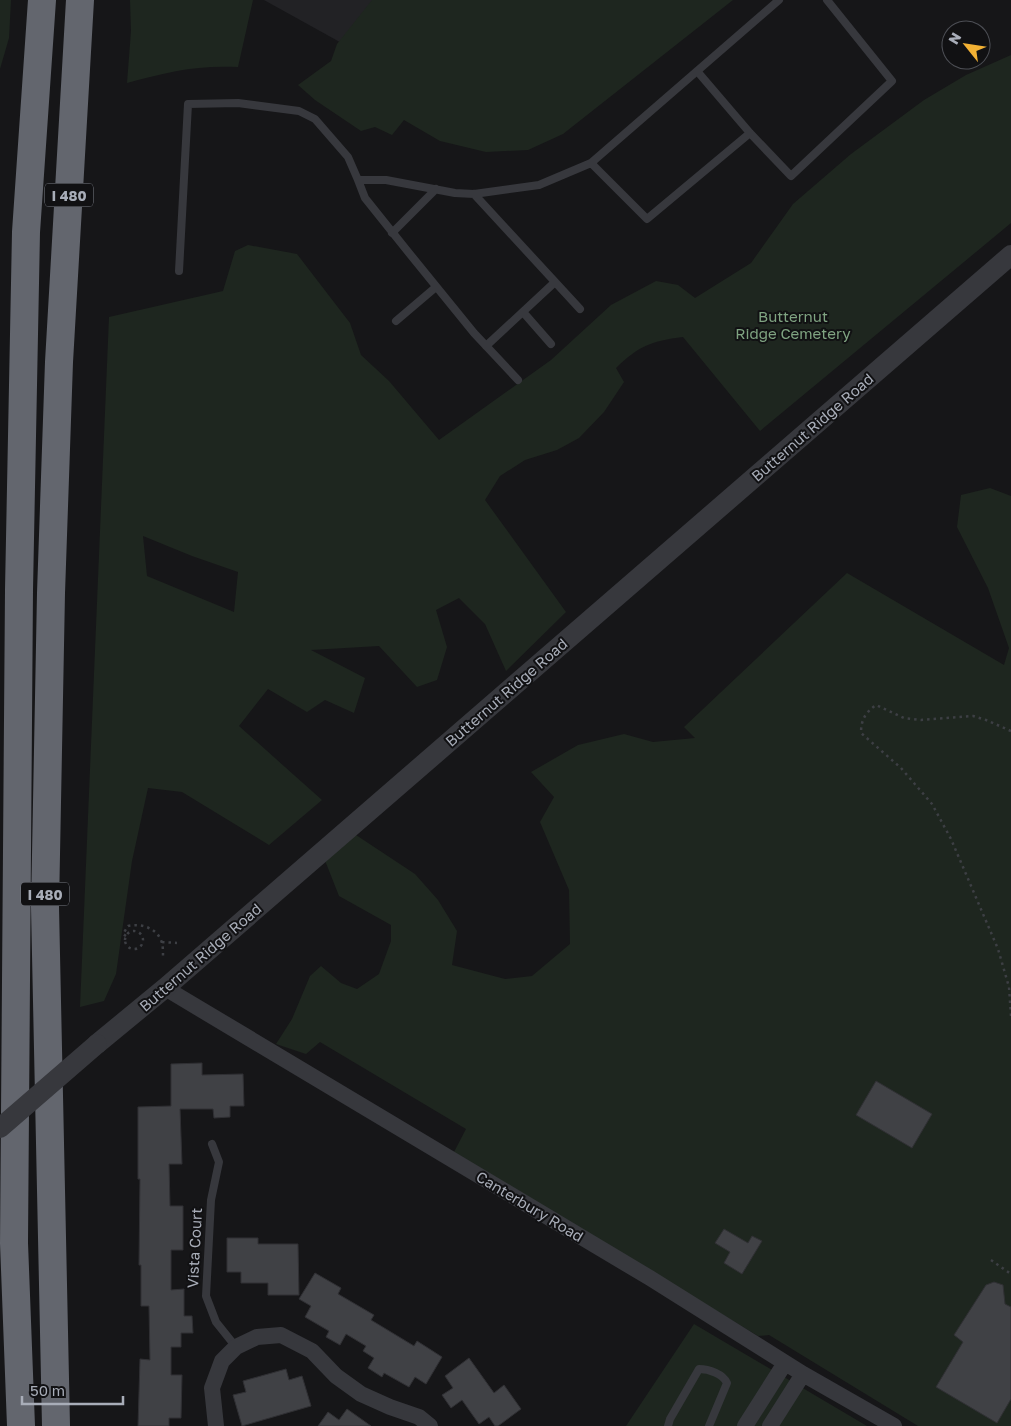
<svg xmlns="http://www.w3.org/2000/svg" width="1011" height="1426" viewBox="0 0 1011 1426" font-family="'Golos Text',sans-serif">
	<rect width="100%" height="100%" fill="#161618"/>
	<path fill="#222225" d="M264,0H391L347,46Z"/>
	<path fill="#1e261f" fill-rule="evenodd" d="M0,0H11L9,38L0,69Z
		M130,0H253L238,67C196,65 167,72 127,83L131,31Z
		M372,0H733L563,134L528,150L486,152L440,141L404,120L392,135L375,127L361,131L315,100L298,85L331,61L337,44Z
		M1011,55V223L760,431L683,337C651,341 639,346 616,368L624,382L604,412L579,438L557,450L525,460L500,476L485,500L566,612L506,671L485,624L459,598L436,610L447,647L437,680L417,687L379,646L311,650L365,678L354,713L325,700L307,712L268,689L239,726L322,800L269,845L182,792L148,788L132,861L116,974L104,1001L80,1007L109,317L223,291L235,251L248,245L297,254L350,323L361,355L389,381L439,440L551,360L611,305L656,281L678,285L695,298L751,263L793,204L851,154L924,100L966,75ZM143,536L192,556L238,572L234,612L147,576Z
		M990,488L1011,496V1426H918L769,1335L758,1336L454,1152L466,1129L320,1042L306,1054L276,1044L292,1019L310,976L321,966L341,983L357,989L379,974L391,941V925L339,896L324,858L353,833L415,874L438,900L457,931L452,965L505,979L532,976L570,944L569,890L540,822L554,797L531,772L578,745L624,734L653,742L695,738L684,727L847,573L1004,665L1009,648L988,588L957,527L961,495Z
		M694,1324L867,1426H626Z"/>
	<path fill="#404145" stroke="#303034" d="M202,1063V1075L243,1074L244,1106H230V1117L214,1118L213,1109H180L182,1164H169L170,1206H183V1250H171V1290L184,1289V1316H192L193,1333H181V1347H171V1375H182L181,1418H169V1426H138L140,1359L150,1360L149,1306H141V1265H139L140,1179H138V1107L171,1106V1064Z
		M876,1081L932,1114L912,1148L856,1115Z
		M724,1229L748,1243L752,1236L762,1241L742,1274L724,1263L730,1252L715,1243Z
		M227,1238H258V1244H298L299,1295H268V1283H241V1272H227Z
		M315,1273L341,1288L338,1294L374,1315L371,1320L414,1346L417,1341L442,1357L426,1384L415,1377L409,1387L384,1373L382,1377L368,1368L374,1358L363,1351L366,1346L346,1334L340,1345L326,1337L329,1331L305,1317L311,1306L299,1299Z
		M994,1282L1003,1285L1005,1304L1011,1307V1399L997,1423L936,1387L963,1342L954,1335L986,1285Z
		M469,1358L494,1393L504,1385L521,1409L498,1426H495L489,1417L479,1424L462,1400L451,1408L442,1395L453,1388L445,1376Z
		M286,1369L289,1380L302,1376L311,1406L242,1426L233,1395L246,1392L243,1381Z
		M347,1409L371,1426H318L328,1412L339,1420Z"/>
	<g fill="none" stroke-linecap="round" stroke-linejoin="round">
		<path stroke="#3d3f44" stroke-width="2.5" stroke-dasharray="2.5 4" stroke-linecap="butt" d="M1011,731L986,720L973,716L921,720L904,718L876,705C865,713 861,720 861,733L901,768L932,804L951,839L998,949L1009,987L1011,1016
			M125 940a9 9 0 1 1 18 0a9 9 0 1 1-18 0Z
			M126,936L123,934L128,926C141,923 158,928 162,943C163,947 163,952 163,956
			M162,942L177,943
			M991,1260L1011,1274"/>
		<path stroke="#37383d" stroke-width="8" d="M697,71L750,133L791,176L892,81L827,0
			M591,163L647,219L750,133
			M474,194L580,309
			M392,233L436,189
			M179,271L188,104L238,103L299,111L315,119L348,157L358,180
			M523,312L551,344
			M396,321L436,287
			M486,346L555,282
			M518,380L474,333L409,253L365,198L358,180H386L455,193L474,194L539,185L591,163L779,0
			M212,1144L219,1162L211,1200L206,1296L216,1322L236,1347
			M668,1426L670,1419L699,1369C709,1369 723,1374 727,1383L709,1426"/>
		<path stroke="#37383d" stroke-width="16" d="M165,988L650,1278L803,1374L894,1426
			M216,1426L212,1388L222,1361L236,1347L257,1337L281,1335L312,1351L336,1376L361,1394L390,1407L419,1417L430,1426
			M745,1426L785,1363
			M770,1426L803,1374"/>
		<path stroke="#37383d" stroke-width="20" d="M97,1044L165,988L1011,255"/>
		<path stroke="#63666e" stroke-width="28" d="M21,1426L14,1243L19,590L26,232L42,0
			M56,1426L45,907L51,593L59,362L80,0"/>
		<path stroke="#37383d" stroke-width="20" d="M0,1128L97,1044"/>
	</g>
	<g text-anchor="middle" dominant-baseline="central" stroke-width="4" stroke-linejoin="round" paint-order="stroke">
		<g fill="#111113" stroke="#7b7e86" stroke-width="1">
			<rect x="45" y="183.5" width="48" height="23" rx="4"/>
			<rect x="21" y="882.5" width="48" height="23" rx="4"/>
		</g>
		<g font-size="14" font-weight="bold" fill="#a8adb8">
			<text x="69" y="195">I 480</text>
			<text x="45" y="894">I 480</text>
		</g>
		<g font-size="15" fill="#7fa381" stroke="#111113">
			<text x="793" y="316">Butternut<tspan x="793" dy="17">Ridge Cemetery</tspan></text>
		</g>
		<g font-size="15" fill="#a8adb8" stroke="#111113">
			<text transform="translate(812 427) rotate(-41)">Butternut Ridge Road</text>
			<text transform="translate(506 692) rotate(-41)">Butternut Ridge Road</text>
			<text transform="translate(200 957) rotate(-41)">Butternut Ridge Road</text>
			<text transform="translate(530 1206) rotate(31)">Canterbury Road</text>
			<text transform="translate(194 1248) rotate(-87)">Vista Court</text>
		</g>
	</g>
	<g transform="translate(966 45) rotate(300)"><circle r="24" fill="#111113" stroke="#4d4f55"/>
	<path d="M0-4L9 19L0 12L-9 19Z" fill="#f2b134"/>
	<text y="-8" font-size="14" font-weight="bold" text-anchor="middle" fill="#a8adb8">N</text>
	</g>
	<path d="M22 1396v8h101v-8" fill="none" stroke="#a8adb8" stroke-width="2.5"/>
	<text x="30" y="1396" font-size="15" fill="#a8adb8" stroke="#111113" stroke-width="4" paint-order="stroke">50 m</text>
</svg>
